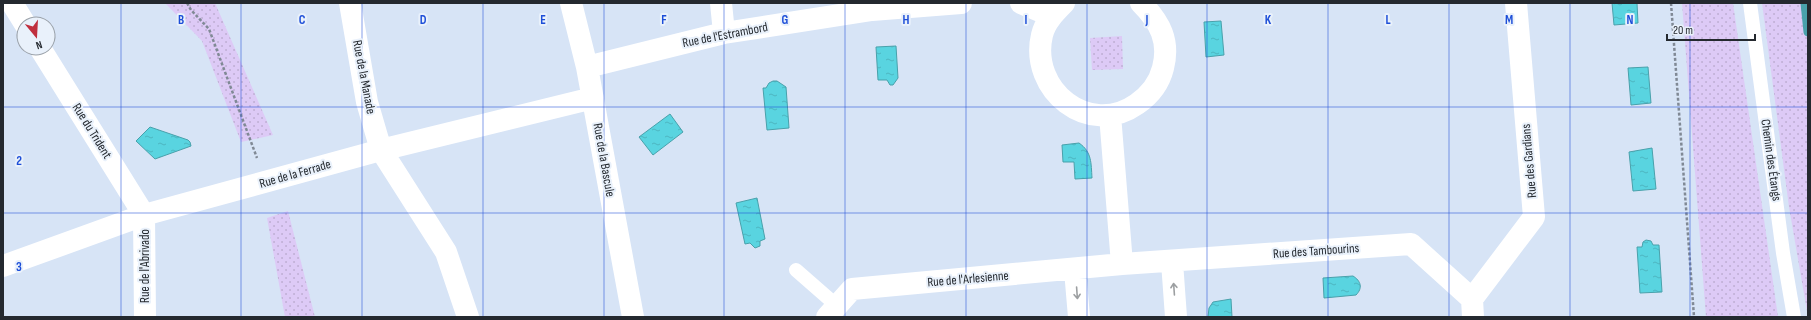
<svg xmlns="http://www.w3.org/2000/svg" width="1811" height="320" viewBox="0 0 1811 320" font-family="'Sofia Sans Condensed',sans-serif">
	<defs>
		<pattern id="grass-dots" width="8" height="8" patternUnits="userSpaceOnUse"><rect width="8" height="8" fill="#ddcaf6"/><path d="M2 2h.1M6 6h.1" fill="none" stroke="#beaed3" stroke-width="1.8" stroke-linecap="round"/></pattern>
		<pattern id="water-ripples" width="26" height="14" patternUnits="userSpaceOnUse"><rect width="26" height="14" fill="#59d4e0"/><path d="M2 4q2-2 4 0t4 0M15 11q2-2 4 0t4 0" fill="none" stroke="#4db6c0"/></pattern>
	</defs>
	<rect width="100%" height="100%" fill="#d7e4f6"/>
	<path fill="url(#grass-dots)" d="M165,3H215L273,135L241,142L202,41Z
		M1682,3H1733L1778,317H1706Z
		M1762,3H1808V317L1789,207Z
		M1122,36L1123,69L1092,70L1090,38Z
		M288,211L315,317H285L267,218Z"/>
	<path fill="url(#water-ripples)" stroke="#49a1ab" d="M1612,3H1637L1638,23L1614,25Z
		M1221,21L1224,55L1206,57L1204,22Z
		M896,46L898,78L893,85H890L887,80H878L876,47Z
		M1648,67L1651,103L1631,105L1628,68Z
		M773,81H777L786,87L789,128L767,130L763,88H766L769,83Z
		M670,114L683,132L653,155L639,137Z
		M150,127L188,140L190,142L191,146L155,159L136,141Z
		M1079,143C1092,152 1091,163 1092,178L1075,179L1074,162H1063L1062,145Z
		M1652,148L1656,189L1633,191L1629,152Z
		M757,198L765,239L760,241V246L755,248L750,243L745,244L736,203Z
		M1646,240L1651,241L1653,245H1659L1662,292L1640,293L1637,247H1642L1643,242Z
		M1353,276C1361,281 1363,288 1356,295L1324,298L1323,278Z
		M1231,299L1232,317H1208L1209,308L1213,302Z"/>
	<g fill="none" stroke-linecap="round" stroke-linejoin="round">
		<path stroke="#49a1ab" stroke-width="9" d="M1805,3L1808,32"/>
		<path stroke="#808995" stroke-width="2.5" stroke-dasharray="3 2" stroke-linecap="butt" d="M187,3L191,10L209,29L257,158
			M1671,3L1694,317"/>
		<path stroke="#fff" stroke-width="14" d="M1750,3L1783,253L1794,317
			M796,270L836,305"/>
		<path stroke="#fff" stroke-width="22" d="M12,3L25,24
			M350,3L367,102L381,150L446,252L468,317
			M571,3L587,67L633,317
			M721,3L724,33
			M1021,3L1052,16
			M1064,3C1055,12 1045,22 1042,35C1029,90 1089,138 1137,104C1150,95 1159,84 1163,68C1170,41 1160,22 1141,3
			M40,48L144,215L145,317
			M587,67L724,33L872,10L961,3
			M1110,115L1122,264
			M1172,262L1176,317
			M3,266L144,215L381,150L593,98
			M1075,270L1079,317
			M1472,299L1534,217L1516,3
			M827,317L852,289L1122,264L1411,244L1472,299L1473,317"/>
	</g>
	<defs><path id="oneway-shaft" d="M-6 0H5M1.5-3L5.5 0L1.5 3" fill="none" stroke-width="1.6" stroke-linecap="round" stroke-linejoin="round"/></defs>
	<g stroke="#9c9fa1">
		<use href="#oneway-shaft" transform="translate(1174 289) rotate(-94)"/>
		<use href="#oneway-shaft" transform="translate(1077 293) rotate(86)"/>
	</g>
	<path fill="none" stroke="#1d4ed8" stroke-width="1" stroke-opacity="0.55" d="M121,3V317M241,3V317M362,3V317M483,3V317M604,3V317M724,3V317M845,3V317M966,3V317M1087,3V317M1207,3V317M1328,3V317M1449,3V317M1570,3V317M1690,3V317M3,107H1808M3,213H1808"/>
	<g text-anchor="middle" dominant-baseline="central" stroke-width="4" stroke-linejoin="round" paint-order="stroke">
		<g font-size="13" fill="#24292f" stroke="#e9f1fb">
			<text transform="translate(725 35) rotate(-11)">Rue de l'Estrambord</text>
			<text transform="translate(364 77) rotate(79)">Rue de la Manade</text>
			<text transform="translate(92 131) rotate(58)">Rue du Trident</text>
			<text transform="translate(604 160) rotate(80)">Rue de la Bascule</text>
			<text transform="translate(1771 160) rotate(82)">Chemin des Étangs</text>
			<text transform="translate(1529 161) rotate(-95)">Rue des Gardians</text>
			<text transform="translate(295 174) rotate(-16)">Rue de la Ferrade</text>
			<text transform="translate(1316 251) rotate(-4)">Rue des Tambourins</text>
			<text transform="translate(145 266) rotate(-90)">Rue de l'Abrivado</text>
			<text transform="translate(968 279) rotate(-5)">Rue de l'Arlesienne</text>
		</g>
	</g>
	<g font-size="13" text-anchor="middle" font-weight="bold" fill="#1d4ed8" stroke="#e9f1fb" stroke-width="4" stroke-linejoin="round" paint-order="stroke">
		<text x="181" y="24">B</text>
		<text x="302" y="24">C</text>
		<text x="423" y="24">D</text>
		<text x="543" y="24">E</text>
		<text x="664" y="24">F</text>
		<text x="785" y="24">G</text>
		<text x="906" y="24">H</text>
		<text x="1026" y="24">I</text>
		<text x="1147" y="24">J</text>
		<text x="1268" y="24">K</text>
		<text x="1388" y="24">L</text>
		<text x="1509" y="24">M</text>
		<text x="1630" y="24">N</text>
		<text x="19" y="165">2</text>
		<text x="19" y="271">3</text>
	</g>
	<rect width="1811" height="320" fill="none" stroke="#24292f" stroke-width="8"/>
	<g transform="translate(36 36) rotate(162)"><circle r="19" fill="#e9f1fb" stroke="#9aa1a9"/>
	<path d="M0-3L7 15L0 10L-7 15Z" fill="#c02f3e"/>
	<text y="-6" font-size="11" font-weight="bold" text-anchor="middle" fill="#24292f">N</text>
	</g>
	<path d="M1667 34v6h88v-6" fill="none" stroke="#24292f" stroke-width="2"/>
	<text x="1673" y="34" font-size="12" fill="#24292f" stroke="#e9f1fb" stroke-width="3" paint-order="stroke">20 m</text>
</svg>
